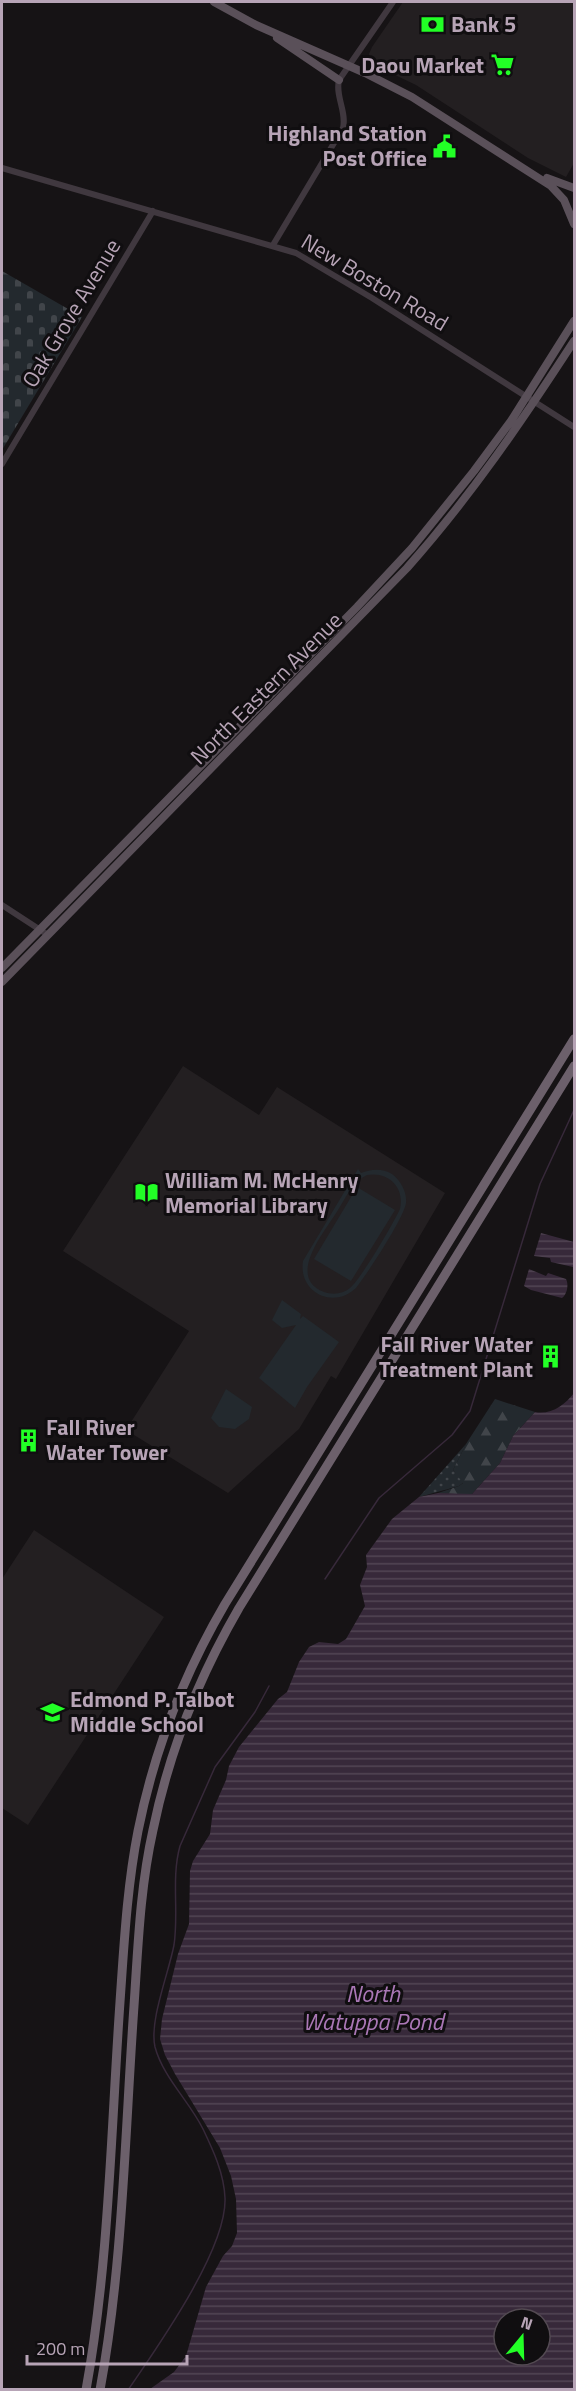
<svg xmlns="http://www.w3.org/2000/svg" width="576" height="2391" viewBox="0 0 576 2391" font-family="'Titillium Web',sans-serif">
	<defs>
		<pattern id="grass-dots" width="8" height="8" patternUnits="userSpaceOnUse" patternTransform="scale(1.5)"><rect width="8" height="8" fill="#23292e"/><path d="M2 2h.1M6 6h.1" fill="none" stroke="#41454a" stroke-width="1.8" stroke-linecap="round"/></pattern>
		<pattern id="forest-firs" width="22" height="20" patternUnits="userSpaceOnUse" patternTransform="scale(1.5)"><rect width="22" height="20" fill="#23292e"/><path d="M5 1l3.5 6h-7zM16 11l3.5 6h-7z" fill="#41454a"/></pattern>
		<pattern id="cemetery-stones" width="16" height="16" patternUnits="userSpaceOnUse" patternTransform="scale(1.5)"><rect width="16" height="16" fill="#23292e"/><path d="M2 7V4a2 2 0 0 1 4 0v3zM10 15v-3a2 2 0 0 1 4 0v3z" fill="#41454a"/></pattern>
		<pattern id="water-rules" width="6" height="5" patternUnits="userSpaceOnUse" patternTransform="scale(1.5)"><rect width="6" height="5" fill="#37293a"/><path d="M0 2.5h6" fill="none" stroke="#524554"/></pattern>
	</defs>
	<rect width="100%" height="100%" fill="#161315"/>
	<path fill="#231f21" d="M403,2H574V163L566,177L528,158L416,85L372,64L369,54L372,47Z
		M183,1066L259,1115L277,1087L445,1193L336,1379L331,1376L299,1429L228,1493L126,1430L189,1331L63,1251Z
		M34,1530L164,1617L28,1825L2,1808V1579Z"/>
	<path fill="url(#grass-dots)" d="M466,1444L453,1470L464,1482L459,1486L419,1497Z"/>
	<path fill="url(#forest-firs)" d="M495,1399L535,1412L513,1436L500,1463L471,1495L438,1493L459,1486L463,1483L453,1470L466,1444Z"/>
	<path fill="url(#cemetery-stones)" d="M2,271L82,317L2,450Z"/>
	<path fill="#23292e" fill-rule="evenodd" d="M358,1169L361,1173C371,1169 382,1168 392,1174C401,1181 407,1192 406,1203C404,1218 367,1274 356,1288C333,1310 298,1292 303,1261ZM367,1175C389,1171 405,1188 400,1209C393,1224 361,1279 350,1288C343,1294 333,1295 324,1292C285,1277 326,1230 338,1210C346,1197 353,1181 367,1175Z
		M357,1187L395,1210L351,1281L314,1259Z
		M282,1300L301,1314L300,1319L303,1316L339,1342L307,1387L295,1408L259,1378L296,1325L282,1328L272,1320Z
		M226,1389L252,1407L249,1419L235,1429L219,1427L211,1418Z"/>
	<path fill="url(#water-rules)" fill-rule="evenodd" d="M541,1233L574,1242L573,1267L551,1262L550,1258L534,1256Z
		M529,1269L546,1276L548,1273L566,1279C569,1285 567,1294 562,1298L531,1290L524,1286Z
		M574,1393V2389H150L174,2372L186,2356L206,2287L223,2256L232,2246L237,2233L236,2199L231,2176L220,2148L175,2074L165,2055L160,2039L162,2019L178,1954L189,1924L190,1871L193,1861L210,1834L213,1810L226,1780L229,1766L239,1747L278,1699L287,1692L299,1662L309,1647L319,1642L338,1644L346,1639L365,1606L360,1585L367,1567L366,1555L392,1519L419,1497L438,1493L472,1494L500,1463L513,1436L535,1412C551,1415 565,1405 574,1393ZM504,2319H540V2355H504Z"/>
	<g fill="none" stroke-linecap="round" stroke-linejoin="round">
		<path stroke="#37293a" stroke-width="1.5" d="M325,1579L379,1498L452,1435L470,1411L540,1184L574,1110
			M128,2390C158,2346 227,2249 225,2198C224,2173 213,2150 203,2129C189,2101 163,2077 155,2047C149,2021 169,1972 174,1945C179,1912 171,1878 180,1846L215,1767L255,1712L269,1686"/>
		<path stroke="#40383f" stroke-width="6" d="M2,168L296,253L372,298L574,427
			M273,245L343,128C347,112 335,96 339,80L393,2
			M2,464L153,211
			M2,905L48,935"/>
		<path stroke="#5a5059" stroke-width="8" d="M214,2L256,25L365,73L412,97L551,186L564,200L574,224
			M277,38L339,80
			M547,178L574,188
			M2,968L357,607L412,548L474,471L511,421L574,321
			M2,982L407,568C471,496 522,421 574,341"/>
		<path stroke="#6c606b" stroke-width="9" d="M86,2390C109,2264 111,2130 120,2002C124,1945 127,1887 138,1831C154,1751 184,1674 225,1604L574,1039
			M100,2390C123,2265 125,2132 134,2006C138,1947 140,1888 153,1830C169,1752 199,1677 239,1608L574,1066"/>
	</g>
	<defs>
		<symbol id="bank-bare" viewBox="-9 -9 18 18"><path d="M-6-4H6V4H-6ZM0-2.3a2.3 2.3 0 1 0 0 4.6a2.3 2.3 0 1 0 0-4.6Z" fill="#22ff26" stroke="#100e10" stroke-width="2.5" paint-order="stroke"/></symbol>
		<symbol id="supermarket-bare" viewBox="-9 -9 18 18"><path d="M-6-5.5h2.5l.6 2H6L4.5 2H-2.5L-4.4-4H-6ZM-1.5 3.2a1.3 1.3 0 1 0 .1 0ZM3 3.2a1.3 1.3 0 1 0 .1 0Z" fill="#22ff26" stroke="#100e10" stroke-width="2.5" paint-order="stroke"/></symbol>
		<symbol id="civic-bare" viewBox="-9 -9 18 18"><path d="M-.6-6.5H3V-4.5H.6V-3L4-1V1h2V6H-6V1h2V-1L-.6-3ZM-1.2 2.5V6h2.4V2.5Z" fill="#22ff26" stroke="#100e10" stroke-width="2.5" paint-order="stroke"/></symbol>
		<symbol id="library-bare" viewBox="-9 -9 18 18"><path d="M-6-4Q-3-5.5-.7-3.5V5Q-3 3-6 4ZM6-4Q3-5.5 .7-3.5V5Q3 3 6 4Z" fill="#22ff26" stroke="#100e10" stroke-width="2.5" paint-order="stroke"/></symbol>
		<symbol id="building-bare" viewBox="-9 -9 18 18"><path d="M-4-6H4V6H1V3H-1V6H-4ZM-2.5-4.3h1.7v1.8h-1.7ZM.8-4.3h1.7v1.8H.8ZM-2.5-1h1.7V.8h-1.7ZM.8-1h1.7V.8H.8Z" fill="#22ff26" stroke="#100e10" stroke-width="2.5" paint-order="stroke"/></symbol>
		<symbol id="school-bare" viewBox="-9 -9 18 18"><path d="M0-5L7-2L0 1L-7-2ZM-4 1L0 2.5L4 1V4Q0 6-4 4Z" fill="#22ff26" stroke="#100e10" stroke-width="2.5" paint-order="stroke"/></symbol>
	</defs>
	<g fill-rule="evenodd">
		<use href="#bank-bare" x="416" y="8" width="33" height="33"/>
		<use href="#supermarket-bare" x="486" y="48" width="33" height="33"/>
		<use href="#civic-bare" x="428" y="130" width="33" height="33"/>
		<use href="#library-bare" x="130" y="1176" width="33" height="33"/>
		<use href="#building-bare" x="534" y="1340" width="33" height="33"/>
		<use href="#building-bare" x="12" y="1424" width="33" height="33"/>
		<use href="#school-bare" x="36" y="1696" width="33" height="33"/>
	</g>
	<g text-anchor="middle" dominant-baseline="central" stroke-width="6" stroke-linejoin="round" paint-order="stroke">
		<g font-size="22" font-weight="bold" fill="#b7a4b6" stroke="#100e10" text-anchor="start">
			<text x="451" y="24">Bank 5</text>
			<text x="484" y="65" text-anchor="end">Daou Market</text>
			<text x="427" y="133" text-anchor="end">Highland Station<tspan x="427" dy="25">Post Office</tspan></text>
			<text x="165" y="1180">William M. McHenry<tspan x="165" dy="25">Memorial Library</tspan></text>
			<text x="533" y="1344" text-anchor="end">Fall River Water<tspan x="533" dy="25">Treatment Plant</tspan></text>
			<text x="46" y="1427">Fall River<tspan x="46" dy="25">Water Tower</tspan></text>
			<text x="70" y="1699">Edmond P. Talbot<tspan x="70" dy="25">Middle School</tspan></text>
		</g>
		<g font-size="22" fill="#b7a4b6" stroke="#100e10">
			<text transform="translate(375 282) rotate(31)">New Boston Road</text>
			<text transform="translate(71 313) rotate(-59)">Oak Grove Avenue</text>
			<text transform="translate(266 688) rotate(-45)">North Eastern Avenue</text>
		</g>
		<g font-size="24" font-style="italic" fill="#aa77b6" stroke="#100e10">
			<text x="373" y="1993">North<tspan x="373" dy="28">Watuppa Pond</tspan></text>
		</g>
	</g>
	<rect width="576" height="2391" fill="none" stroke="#b7a4b6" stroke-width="6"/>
	<g transform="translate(522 2337) rotate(19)"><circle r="28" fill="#100e10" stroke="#534a52" stroke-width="1.5"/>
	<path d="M0-4.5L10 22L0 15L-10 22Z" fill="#22ff26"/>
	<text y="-9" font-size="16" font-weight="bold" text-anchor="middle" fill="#b7a4b6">N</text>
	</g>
	<path d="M27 2355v9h160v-9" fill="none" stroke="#b7a4b6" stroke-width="3"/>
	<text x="36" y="2355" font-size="18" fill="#b7a4b6" stroke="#100e10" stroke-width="4.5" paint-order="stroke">200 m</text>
</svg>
